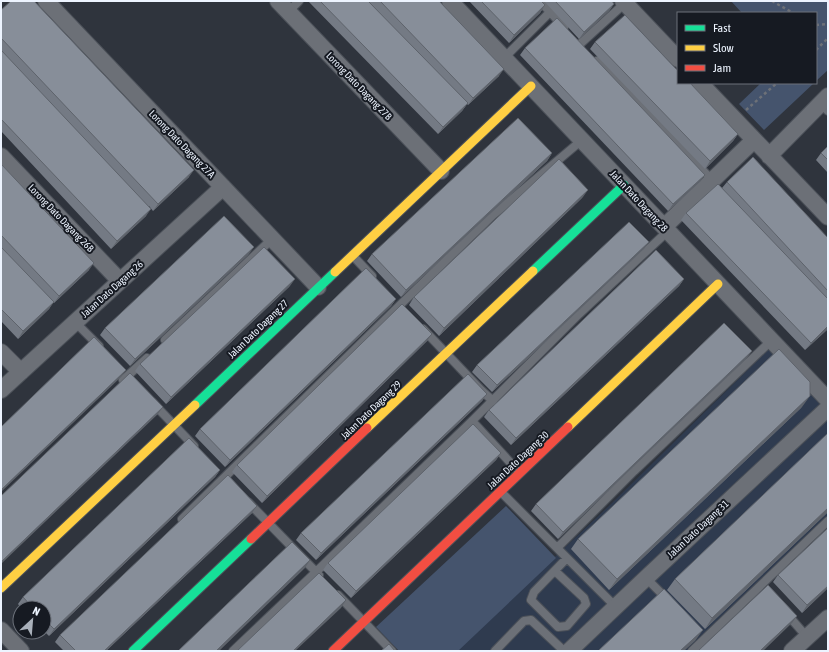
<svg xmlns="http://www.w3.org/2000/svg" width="829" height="652" viewBox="0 0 829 652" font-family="'Asap Condensed',sans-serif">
	<rect width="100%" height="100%" fill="#2f343d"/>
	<path fill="#2f3b4f" d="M770,348L828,409V516L689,651H455L611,504Z"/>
	<path fill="#45546d" d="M731,1H828V70L816,81V13H742Z
		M761,83H814L764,130L739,104Z
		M506,506L556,558L458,651H399L376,627Z"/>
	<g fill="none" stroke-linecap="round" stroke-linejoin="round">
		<defs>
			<path id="lane" d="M540,1L564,27
				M288,12L299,1
				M580,44L625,3
				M504,58L550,12
				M597,61L714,182
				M821,104L828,111
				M353,256L372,276
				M75,322L99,346
				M423,329L481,390L493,401
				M165,340L272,239
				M123,380L147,358
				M152,402L194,446
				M472,421L519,472
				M501,492L616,607
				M248,502L319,575
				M182,519L400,305L493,215L582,140
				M557,548L634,471L772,340
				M555,571L584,598L586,604L567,626L558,627L531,600L534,592L567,558
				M646,578L667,599
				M338,595L392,651
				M787,614L807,637
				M233,651L316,572L472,421L579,314L668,231
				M495,651L524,621L531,620L564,651
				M692,651L828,521"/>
			<path id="street" d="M46,1L318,287
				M278,1L441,171
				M450,1L828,400
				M623,1L678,59
				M700,83L828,217
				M1,156L120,281
				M769,156L828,96
				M664,227L754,140
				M1,352L21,372
				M1,390L223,187
				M1,630L21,651
				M569,651L646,578L828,408
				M792,651L828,618"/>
			<path id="fast" d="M533,271L624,185
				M195,405L335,272
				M133,651L251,539"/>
			<path id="slow" d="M335,272L531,86
				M568,427L718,284
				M367,428L533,271
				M1,588L195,405"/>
			<path id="jam" d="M251,539L367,428
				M333,651L568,427"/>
		</defs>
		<use href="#lane" stroke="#4b5058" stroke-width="10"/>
		<use href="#street" stroke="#4b5058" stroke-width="18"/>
		<use href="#fast" stroke="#4b5058" stroke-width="11"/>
		<use href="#slow" stroke="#4b5058" stroke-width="11"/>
		<use href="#jam" stroke="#4b5058" stroke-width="11"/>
		<path stroke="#6d7178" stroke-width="2.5" stroke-dasharray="3 3" stroke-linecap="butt" d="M772,1L793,13
			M816,25L828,24
			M816,50L828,38
			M746,110L777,83"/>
		<use href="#lane" stroke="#6c7077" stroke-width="8"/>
		<use href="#street" stroke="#6c7077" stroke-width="16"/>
		<use href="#fast" stroke="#16e098" stroke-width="9"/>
		<use href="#slow" stroke="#ffcf43" stroke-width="9"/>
		<use href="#jam" stroke="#f24e42" stroke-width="9"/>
	</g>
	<path fill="#747a84" d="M308,1H439L499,76L468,105L467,104L462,111L438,134Z
		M469,1H541L545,5L540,13L509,43Z
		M544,1H612L614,4L609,11L579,39Z
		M1,10L189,177L153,211L149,206L146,216L111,249L1,131Z
		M595,42L738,134L733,141L705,169L590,49Z
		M525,48L700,182L668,211L520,55Z
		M828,146V173L816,160L821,153Z
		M552,153L547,161L401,297L367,261L372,254Z
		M1,164L89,270L54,303L53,302L49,309L18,339L1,321Z
		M727,182L828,238V329L805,350L681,220L686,213L722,188Z
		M583,197L439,336L409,305L414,297Z
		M644,249L492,392L472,372L477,365Z
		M249,254L130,366L100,335L105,328Z
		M684,279L679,286L511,445L484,417L489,410Z
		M290,286L166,404L135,371L140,364Z
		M396,299L391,306L225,467L195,436L200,429Z
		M432,334L427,341L262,503L232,472L237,465Z
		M747,358L558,539L531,511L536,504Z
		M487,394L482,401L316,560L296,540L301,533Z
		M802,407L609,590L571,549L578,539Z
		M828,433V512L705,629L667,590L675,579Z
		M501,453L496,460L351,598L323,570L328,563Z
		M220,470L215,477L49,636L44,631V608H21L18,604L23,597Z
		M257,506L252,513L106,651H64L55,642L60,635Z
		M828,528V588L802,613L773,582L778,575Z"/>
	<path fill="#5e636b" d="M614,4L609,11L579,39L584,32Z
		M545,5L540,13L509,43L514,35Z
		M504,69L499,76L468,105L473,98Z
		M468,103L462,111L438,134L443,127Z
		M738,134L733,141L705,169L710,161Z
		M552,153L547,161L401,297L406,290Z
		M194,170L189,177L153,211L158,204Z
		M705,175L700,182L668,211L673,204Z
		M588,190L583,197L439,336L444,328Z
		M151,209L146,216L111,249L117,241Z
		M649,242L644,249L492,392L497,385Z
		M254,247L249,254L130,366L135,359Z
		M94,263L89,270L54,303L59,296Z
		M295,279L290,286L166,404L171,397Z
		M684,279L679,286L511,445L516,438Z
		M396,299L391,306L225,467L230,460Z
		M54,302L49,309L18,339L23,331Z
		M828,326V329L805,350L811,343Z
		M432,334L427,341L262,503L267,496Z
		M752,351L747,358L558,539L563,532Z
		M126,370L121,377L1,492V490Z
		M487,394L482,401L316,560L321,553Z
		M810,396L802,407L609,590L617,579Z
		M163,407L158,414L1,564V562Z
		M501,453L496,460L351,598L356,591Z
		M220,470L215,477L49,636L54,629Z
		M257,506L252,513L106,651H104Z
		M828,508V512L705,629L712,618Z
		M310,560L305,568L219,651H216Z
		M828,586V588L802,613L807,605Z
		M346,600L341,608L295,651H293Z
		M797,616L792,623L763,651H760Z
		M703,630L695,641L684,651H680Z"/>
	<path fill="#878e99" stroke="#5e636b" d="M11,1H34L194,170L158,204L1,38V10Z
		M320,1H368L468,103L443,127Z
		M380,1H439L504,69L473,98Z
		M481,1H541L545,5L514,35Z
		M555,1H612L614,4L584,32Z
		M625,15L678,71V83H690L738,134L710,161L595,42Z
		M557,18L705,175L673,204L525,48Z
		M1,50L151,209L117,241L1,119Z
		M518,118L552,153L406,290L372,254Z
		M828,146V160L821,153Z
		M753,157L828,238V291L727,182Z
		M559,159L588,190L444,328L414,297Z
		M1,164L94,263L59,296L1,235Z
		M718,184L828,299V326L811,343L686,213Z
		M224,216L254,247L135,359L105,328Z
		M629,222L649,242L497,385L477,365Z
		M1,247L54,302L23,331L1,309Z
		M264,247L295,279L171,397L140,364Z
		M656,250L684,279L516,438L489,410Z
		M366,268L396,299L230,460L200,429Z
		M402,304L432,334L267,496L237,465Z
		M724,323L752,351L563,532L536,504Z
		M94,337L126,370L1,490V427Z
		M779,349L810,382V396L617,579L578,539Z
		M130,373L163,407L1,562V496Z
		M468,374L487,394L321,553L301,533Z
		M473,424L501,453L356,591L328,563Z
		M828,433V508L712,618L675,579Z
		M189,438L220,470L54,629L44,619V608H33L23,597Z
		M228,475L257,506L104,651H76L60,635Z
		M828,528V586L807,605L778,575Z
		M292,542L310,560L216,651H178Z
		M319,573L346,600L293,651H237Z
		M768,585L797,616L760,651H698Z
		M664,589L703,630L680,651H598Z
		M389,644L395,651H381Z"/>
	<g text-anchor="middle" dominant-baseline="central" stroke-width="4" stroke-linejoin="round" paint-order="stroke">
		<g font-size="10" fill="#edf4ff" stroke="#161a22">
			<text transform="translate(359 86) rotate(46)">Lorong Dato Dagang 27B</text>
			<text transform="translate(182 144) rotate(46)">Lorong Dato Dagang 27A</text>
			<text transform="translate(639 201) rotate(47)">Jalan Dato Dagang 28</text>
			<text transform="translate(61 218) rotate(46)">Lorong Dato Dagang 26B</text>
			<text transform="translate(112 289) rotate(-42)">Jalan Dato Dagang 26</text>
			<text transform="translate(258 329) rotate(-44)">Jalan Dato Dagang 27</text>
			<text transform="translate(371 410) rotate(-44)">Jalan Dato Dagang 29</text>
			<text transform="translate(518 460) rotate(-43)">Jalan Dato Dagang 30</text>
			<text transform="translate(698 529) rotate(-43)">Jalan Dato Dagang 31</text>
		</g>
	</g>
	<rect width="829" height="652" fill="none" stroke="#edf4ff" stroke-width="4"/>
	<rect x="677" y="12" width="140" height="72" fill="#161a22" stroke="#6c717a"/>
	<rect x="685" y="25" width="20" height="6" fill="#16e098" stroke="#6c717a"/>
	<text x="713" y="32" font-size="12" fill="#edf4ff">Fast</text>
	<rect x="685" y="45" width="20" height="6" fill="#ffcf43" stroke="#6c717a"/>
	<text x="713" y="52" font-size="12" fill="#edf4ff">Slow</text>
	<rect x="685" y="65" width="20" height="6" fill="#f24e42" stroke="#6c717a"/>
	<text x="713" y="72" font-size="12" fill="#edf4ff">Jam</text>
	<g transform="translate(32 620) rotate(26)"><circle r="19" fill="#161a22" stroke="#6c717a"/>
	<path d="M0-3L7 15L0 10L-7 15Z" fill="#aab1bb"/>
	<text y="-6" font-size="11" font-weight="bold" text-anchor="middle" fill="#edf4ff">N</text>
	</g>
</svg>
